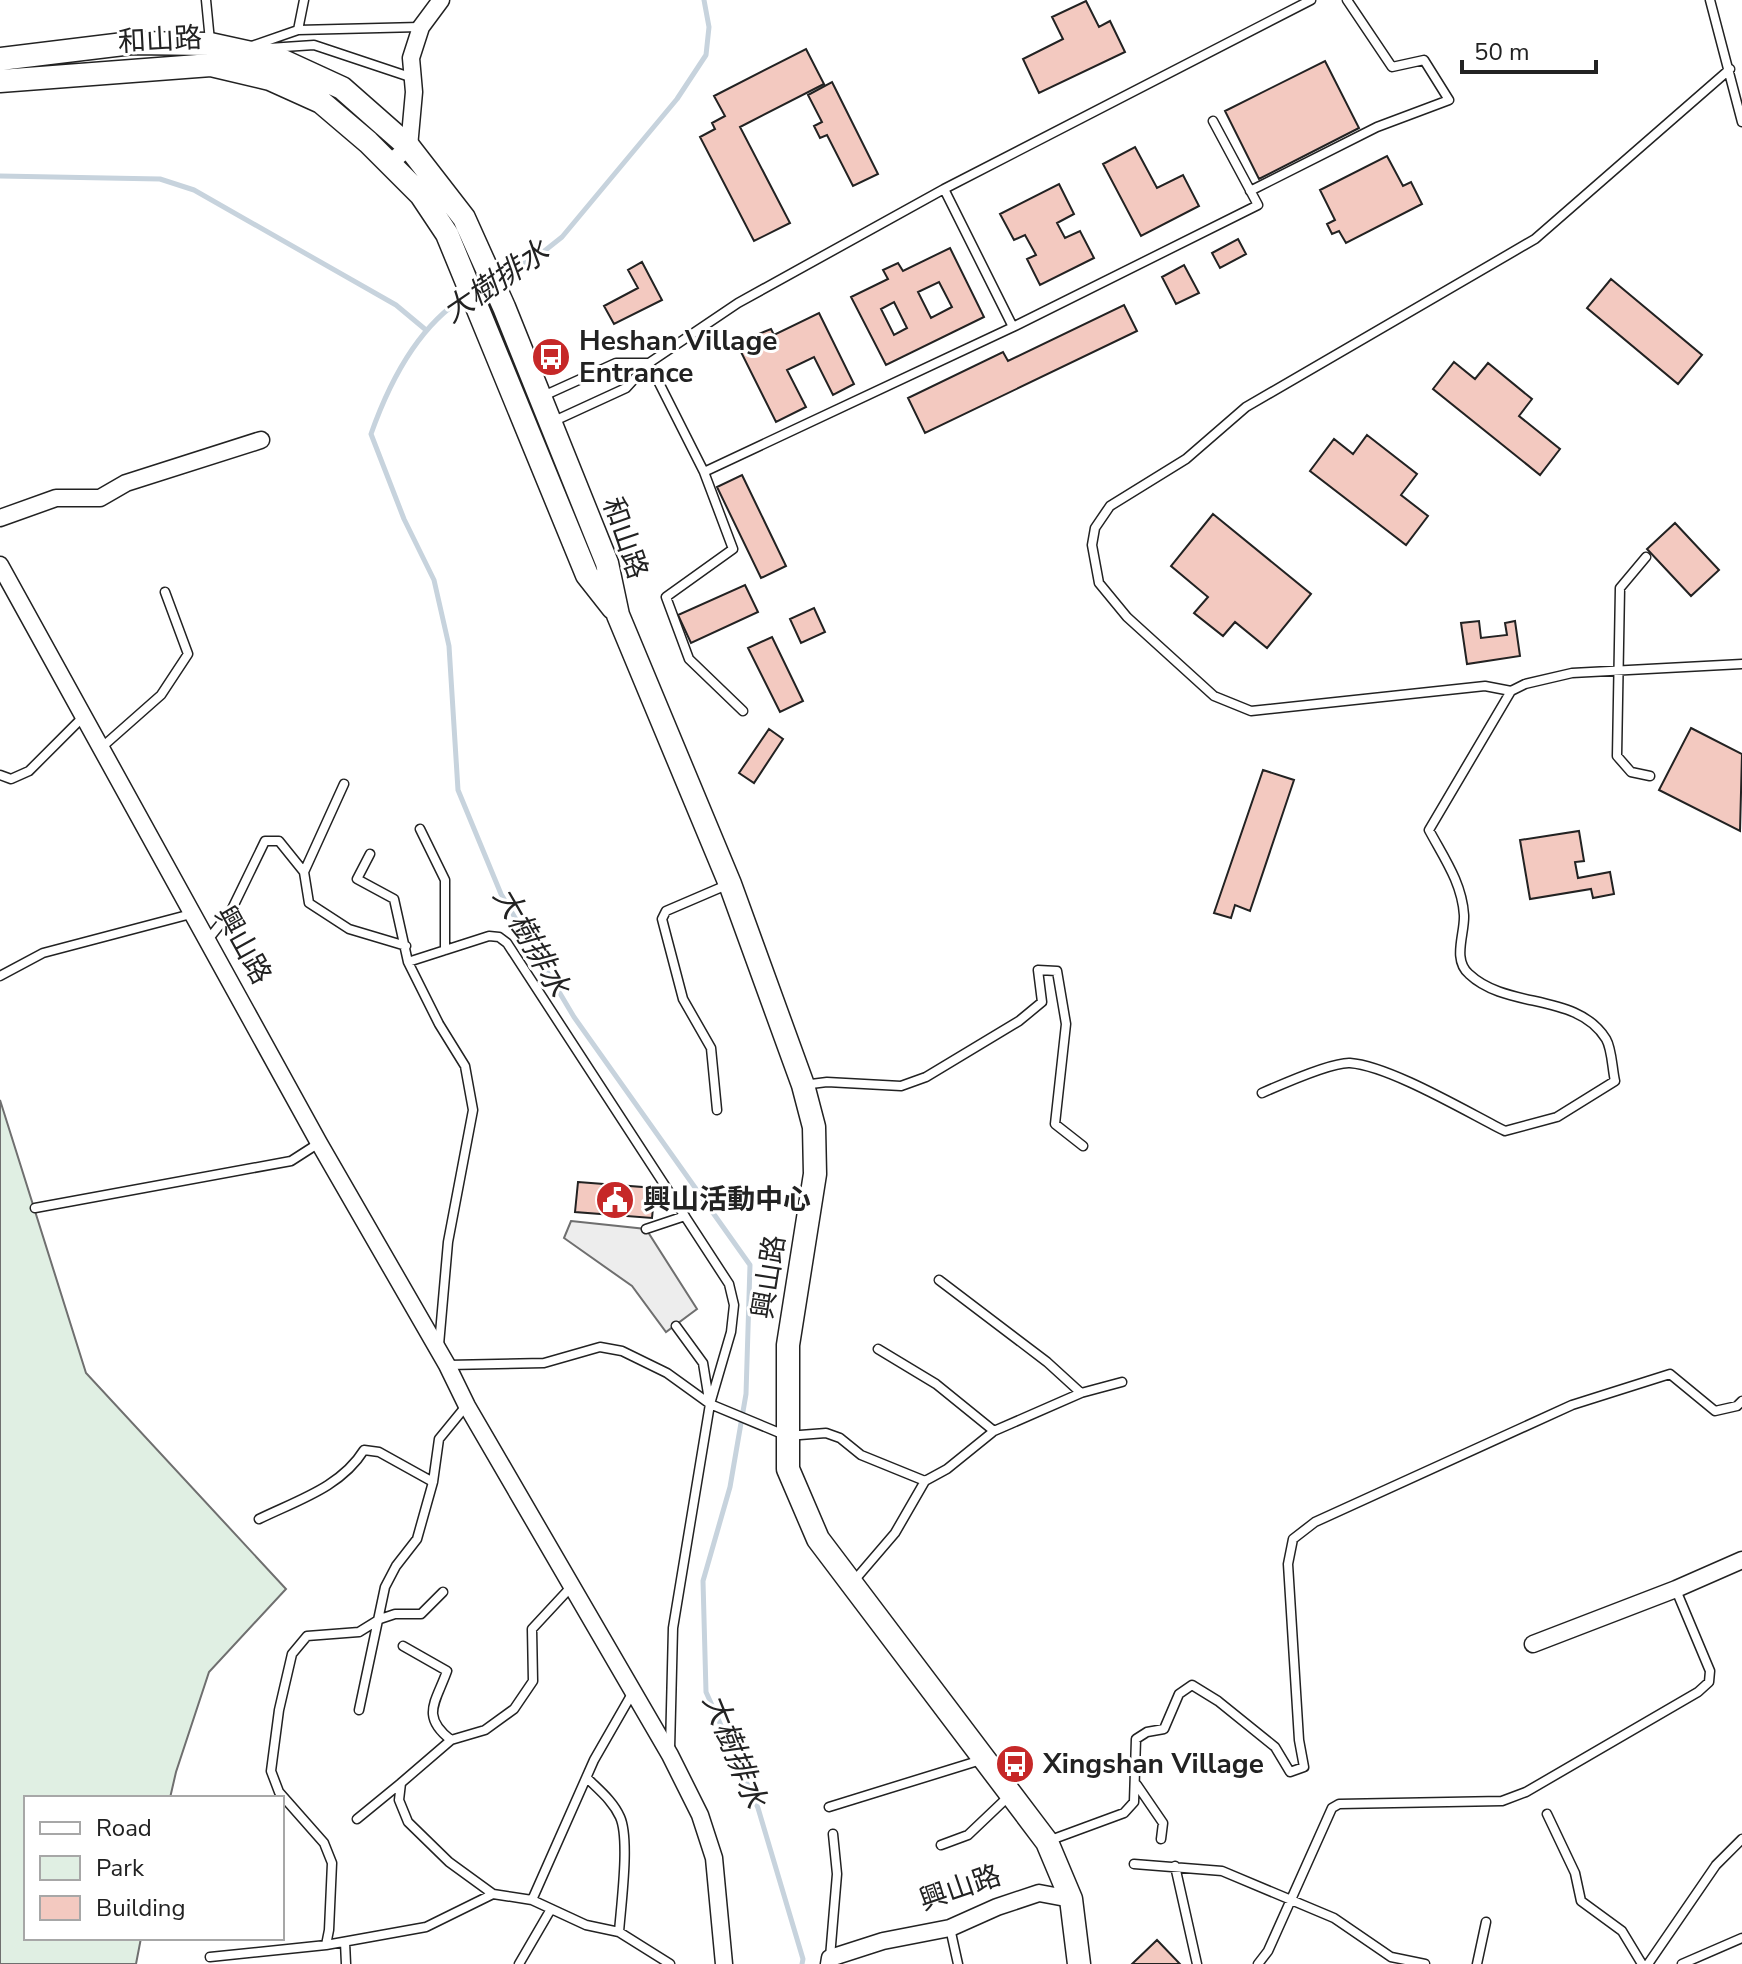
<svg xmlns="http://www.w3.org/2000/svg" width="1742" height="1964" viewBox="0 0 1742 1964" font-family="'Nunito Sans','Noto Sans TC',sans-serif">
	<rect width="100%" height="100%" fill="#fff"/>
	<path fill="#e0efe3" stroke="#6f6f6f" stroke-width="2" d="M0,1100L86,1373L286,1589L209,1672L176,1772L170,1798H26V1938H141L136,1964H0Z"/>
	<path fill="#ededed" stroke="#6f6f6f" stroke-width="2" d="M571,1221L646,1229L697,1309L666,1332L632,1286L564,1238Z"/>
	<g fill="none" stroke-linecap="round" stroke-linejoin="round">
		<path stroke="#c7d3dd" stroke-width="5" d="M0,176L160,179L194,190L396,305L426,330
			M497,277L513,267L533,260L562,237L677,99L706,55L709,27L704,0
			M465,297C418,326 389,383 371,434L404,519L434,580L449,646L458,790L501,894L574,1017L750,1265L746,1394L730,1487L703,1581L706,1692L758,1808L803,1959L802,1964"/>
	</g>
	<path fill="#f3c9c0" stroke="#222" stroke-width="2" fill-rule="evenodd" d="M1086,1L1099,27L1110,21L1125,52L1039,93L1023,59L1063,39L1052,17Z
		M806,49L824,84L740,127L790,223L754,241L700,137L715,129L712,123L725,116L714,96Z
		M1325,61L1359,128L1259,179L1225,111Z
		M832,82L878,174L853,186L827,135L820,138L814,126L822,122L808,95Z
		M1135,147L1157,188L1183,175L1199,206L1141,236L1103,164Z
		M1387,156L1403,186L1411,182L1422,204L1346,243L1339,231L1332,234L1327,224L1335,220L1320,190Z
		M1059,184L1074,214L1057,223L1065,238L1080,231L1094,258L1040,285L1027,259L1036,255L1025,235L1014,240L1000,214Z
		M1238,239L1246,254L1220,268L1212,253Z
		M950,248L984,317L886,365L851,297L888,279L883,270L898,263L903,271ZM939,282L952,307L931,318L918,292ZM894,302L907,328L894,335L881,309Z
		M642,262L662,300L614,324L604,306L638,288L628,270Z
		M1184,265L1199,293L1176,304L1162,277Z
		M1611,279L1702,355L1678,384L1587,308Z
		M1124,305L1137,331L925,433L908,398L1003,352L1008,361Z
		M819,313L854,384L833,395L814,357L787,370L806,407L776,422L741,352L758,343L754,336L771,329L774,335Z
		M1454,362L1475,379L1488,363L1532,399L1519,416L1560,449L1540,475L1433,389Z
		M1367,435L1417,474L1401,495L1428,516L1406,545L1310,471L1334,439L1353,454Z
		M742,475L786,566L761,578L717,487Z
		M1213,514L1311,594L1267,648L1235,622L1223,636L1194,613L1208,597L1171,566Z
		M1675,523L1719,570L1691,596L1647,549Z
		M745,585L758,612L691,643L678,615Z
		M814,608L825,632L801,643L790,619Z
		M1479,621L1481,638L1507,635L1505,623L1515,621L1520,656L1467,664L1461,623Z
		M772,637L803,701L780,712L748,648Z
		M1691,728L1742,754L1740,831L1659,790Z
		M769,729L783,739L754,783L739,773Z
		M1263,770L1294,780L1250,911L1235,905L1231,918L1214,913Z
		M1579,831L1584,861L1575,862L1578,878L1610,872L1614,894L1593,898L1591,889L1530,899L1520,840Z
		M578,1182L655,1188L652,1218L575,1212Z
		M1157,1940L1180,1964H1132Z"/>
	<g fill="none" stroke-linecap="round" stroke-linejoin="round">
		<defs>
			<path id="lane" d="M206,0L210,41
				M1710,0L1742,122
				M298,30L304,0
				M249,47L298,30L420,27
				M269,48L314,45L413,78
				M944,189L1013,327
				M1250,191L1377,127L1449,100L1424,60L1392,67L1347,0
				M649,363L704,472L733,549L666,597L689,659L743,711
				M541,397L616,363H649
				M552,422L626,388L649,363L738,303L944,189L1311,0
				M704,472L1013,327L1258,205L1213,121
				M1646,557L1620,588L1617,756L1631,772L1650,776
				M1511,691L1485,686L1251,711L1214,696L1127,617L1099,583L1092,545L1095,528L1110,506L1186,459L1246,407L1535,239L1730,69
				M101,748L161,695L188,654L165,592
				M0,775L11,779L29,771L83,717
				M420,829L445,880V950
				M370,854L357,879L394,899L408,962L439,1024L465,1066L473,1110L448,1242L439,1345
				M304,872L344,784
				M207,941L231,911L265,841H279L304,872L309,903L349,929L406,946
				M408,962L489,936L499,937L507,943L729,1284L734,1305L731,1332L710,1404L673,1628L670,1749
				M0,976L43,953L191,914
				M803,1085L827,1082L901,1086L926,1077L1019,1021L1042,1002L1038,970L1057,971L1066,1024L1055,1124L1083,1146
				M1262,1093C1280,1085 1333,1062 1350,1063C1390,1066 1467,1112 1505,1131L1557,1117L1615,1081C1612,1068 1612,1049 1606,1039C1577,992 1507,1010 1469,974C1452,959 1465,934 1464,915C1462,883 1444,858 1429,830L1511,691L1525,684L1572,673L1742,664
				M717,1110L711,1048L683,999L662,919L666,911L729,884
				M35,1208L291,1161L319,1143
				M646,1229L685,1216
				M939,1280L1047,1362L1081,1393
				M676,1326L703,1363L709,1400
				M878,1349L936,1384L994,1431
				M448,1365L544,1363L600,1347L622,1351L667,1373L710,1404L787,1436L826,1433L840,1438L861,1455L925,1481
				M259,1519C298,1500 341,1487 364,1450L379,1452L433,1482
				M853,1582L895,1533L925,1481L947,1469L994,1431L1081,1393L1122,1382
				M403,1646L447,1671C436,1702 420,1716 451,1740L401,1783L399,1800L408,1822L449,1862L493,1894L532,1900L586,1925L619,1932L670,1964
				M359,1710L385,1587L396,1566L417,1539L433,1482L439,1439L466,1406
				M451,1740L485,1730L514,1709L533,1681L532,1629L571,1587
				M587,1778C599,1790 613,1801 620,1817C630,1839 621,1905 619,1932
				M1137,1785L1163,1823L1161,1839
				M829,1807L981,1760
				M1547,1814L1575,1873L1581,1901L1622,1931L1642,1964
				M357,1819L401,1783
				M1048,1841L1124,1813L1134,1802L1136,1739L1147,1732L1164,1729L1179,1694L1192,1685L1218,1701L1275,1747L1290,1772L1304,1767L1299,1740L1288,1564L1293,1539L1315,1522L1572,1405L1670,1374L1715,1411L1737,1406L1742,1401
				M941,1845L968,1835L1009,1796
				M1134,1864L1222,1871L1334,1918L1391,1957L1425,1964
				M1175,1866L1197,1964
				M532,1900L594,1760L633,1692
				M950,1928L958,1964
				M345,1942L346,1964
				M326,1945L329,1930L332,1863L324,1843L279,1792L271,1771L279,1710L292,1654L307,1636L359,1632L380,1619L395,1614H421L443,1592
				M210,1957L326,1945L426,1927L493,1894
				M830,1957L837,1874L833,1834
				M519,1964L551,1909
				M1258,1964L1268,1951L1332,1808L1339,1804L1502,1801L1526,1792L1698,1692L1709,1682L1710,1671L1676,1590
				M1477,1964L1486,1922
				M1648,1964L1716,1865L1742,1839
				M1682,1964L1742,1938"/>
			<path id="street" d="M391,162L409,147L414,92L411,58L421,27L441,0
				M0,518L56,498H100L126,483L261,440
				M0,565L319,1143L447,1365L467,1406L670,1755L700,1815L714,1858L724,1964
				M1533,1644L1676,1589L1742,1560
				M829,1964L830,1958L883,1941L950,1928L997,1907L1039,1893L1071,1899"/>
			<path id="secondary" d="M0,59L132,43L210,44L279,59L342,88L409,147L464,218L504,307L607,563L618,615L730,884L803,1085L814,1127L815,1174L788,1345V1469L818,1539L1047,1842L1071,1899L1079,1964
				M0,81L211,65L270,79L321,102L368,142L421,195L447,234L587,575L613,608"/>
		</defs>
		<use href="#lane" stroke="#222" stroke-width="11"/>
		<use href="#street" stroke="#222" stroke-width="19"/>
		<use href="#secondary" stroke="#222" stroke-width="25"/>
		<use href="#lane" stroke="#fff" stroke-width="8"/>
		<use href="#street" stroke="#fff" stroke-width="16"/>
		<use href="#secondary" stroke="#fff" stroke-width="22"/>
	</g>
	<defs>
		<symbol id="bus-disc" viewBox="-11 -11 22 22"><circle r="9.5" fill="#c62828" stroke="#fff"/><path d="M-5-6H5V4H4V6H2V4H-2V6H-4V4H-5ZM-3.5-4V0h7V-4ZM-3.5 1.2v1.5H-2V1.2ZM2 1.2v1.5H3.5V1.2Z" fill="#fff"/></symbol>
		<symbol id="civic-disc" viewBox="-11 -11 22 22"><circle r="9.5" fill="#c62828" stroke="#fff"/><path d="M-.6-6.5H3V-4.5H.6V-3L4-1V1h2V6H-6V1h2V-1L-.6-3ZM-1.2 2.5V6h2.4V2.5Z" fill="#fff"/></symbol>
	</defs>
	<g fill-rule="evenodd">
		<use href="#bus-disc" x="529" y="335" width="44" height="44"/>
		<use href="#civic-disc" x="593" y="1178" width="44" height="44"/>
		<use href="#bus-disc" x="993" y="1742" width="44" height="44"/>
	</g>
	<g text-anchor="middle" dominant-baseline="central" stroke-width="6" stroke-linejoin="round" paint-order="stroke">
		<g font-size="28" fill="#222" stroke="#fff">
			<text transform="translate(160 40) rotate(-3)">和山路</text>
			<text transform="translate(625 538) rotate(71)">和山路</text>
			<text transform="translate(243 945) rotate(61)">興山路</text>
			<text transform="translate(769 1277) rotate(-81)">興山路</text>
			<text transform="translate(960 1888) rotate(-19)">興山路</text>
		</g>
		<g font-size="28" font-weight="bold" fill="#222" stroke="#fff" text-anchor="start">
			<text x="579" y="341">Heshan Village<tspan x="579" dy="32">Entrance</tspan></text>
			<text x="643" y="1200">興山活動中心</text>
			<text x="1043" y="1764">Xingshan Village</text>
		</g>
		<g font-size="30" font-style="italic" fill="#222" stroke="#fff">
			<text transform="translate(496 282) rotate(-34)">大樹排水</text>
			<text transform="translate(531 942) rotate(60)">大樹排水</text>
			<text transform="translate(734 1751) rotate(68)">大樹排水</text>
		</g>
	</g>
	<rect x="24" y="1796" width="260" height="144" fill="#ffffff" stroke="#a7a7a7" stroke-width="2"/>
	<rect x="40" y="1822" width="40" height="12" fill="#ffffff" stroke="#a7a7a7" stroke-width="2"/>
	<text x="96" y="1836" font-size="24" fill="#222222">Road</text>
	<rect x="40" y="1856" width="40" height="24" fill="#e0efe3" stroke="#a7a7a7" stroke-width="2"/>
	<text x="96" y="1876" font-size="24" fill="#222222">Park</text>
	<rect x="40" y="1896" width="40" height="24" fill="#f3c9c0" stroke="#a7a7a7" stroke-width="2"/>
	<text x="96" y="1916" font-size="24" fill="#222222">Building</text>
	<path d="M1462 60v12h134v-12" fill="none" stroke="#222222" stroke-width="4"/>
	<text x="1474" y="60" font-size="24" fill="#222222" stroke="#ffffff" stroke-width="6" paint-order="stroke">50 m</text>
</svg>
